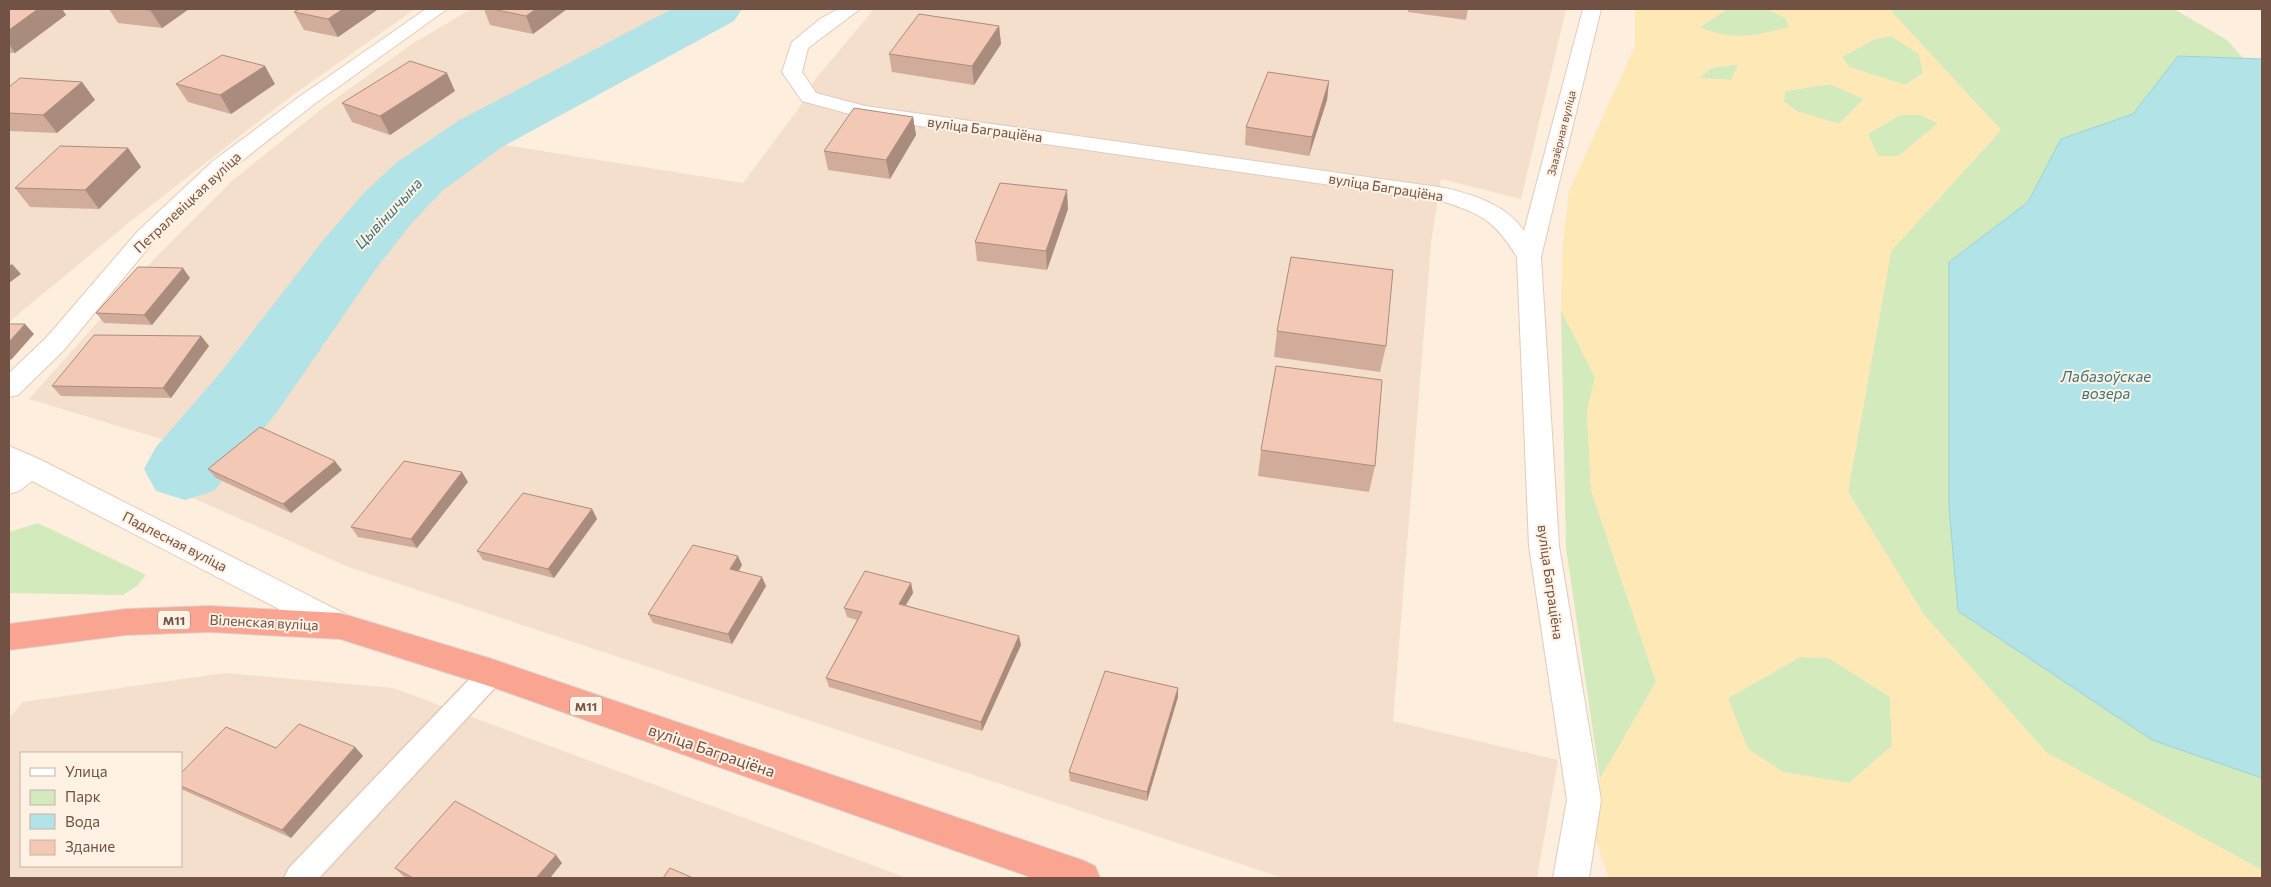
<svg xmlns="http://www.w3.org/2000/svg" width="2271" height="887" viewBox="0 0 2271 887" font-family="Commissioner,sans-serif">
	<rect width="100%" height="100%" fill="#fdeedd"/>
	<path fill="#f4dfcc" fill-rule="evenodd" d="M9,9H415L290,97L126,225L9,322Z
		M471,9H694L548,85L400,179L366,213L171,442L29,399L154,259L232,181L324,107L412,44Z
		M874,9H1566L1521,199L1441,179L1431,243L1393,721L1558,760L1537,878H1283L348,567L182,493L278,384L387,236L427,193L505,145L743,183L799,108L813,82Z
		M225,673L393,688L907,878H9V718L23,702ZM21,753H181V866H21Z"/>
	<path fill="#d3eabc" d="M1727,9H1767L1786,18L1789,28L1759,35L1725,37L1699,28Z
		M1889,9H2174L2227,40L2243,58L2178,56L2133,114L2061,139L2028,202L1949,262L2152,740L2262,778V870L2047,753L1924,615L1848,492L1891,251L2001,130Z
		M1891,36L1919,54L1923,73L1905,85L1849,67L1842,57L1875,39Z
		M1739,64L1732,80L1698,78L1711,68Z
		M1830,84L1864,99L1839,124L1799,112L1784,102L1785,91Z
		M1900,115H1920L1939,123L1899,156H1878L1868,134Z
		M1561,310L1595,377L1587,411L1591,490L1656,682L1600,779L1566,548Z
		M38,523L146,575L137,586L123,595L9,593V532Z
		M1800,657L1829,658L1890,697L1892,746L1849,783L1783,772L1747,749L1728,698Z"/>
	<path fill="#fee8b6" fill-rule="evenodd" d="M1635,9H1727L1700,27C1732,42 1755,35 1789,27L1786,18L1767,9H1889L2001,130L1891,251L1848,492L1924,615L2047,753L2262,870V878H1609L1596,840L1600,779L1656,682L1591,490L1587,411L1595,377L1561,310L1563,242L1569,191L1635,46ZM1891,36L1919,54L1923,73L1905,85L1849,67L1842,57L1875,39ZM1738,64L1731,80L1699,78L1711,68ZM1830,84L1864,99L1839,124L1799,112L1784,102L1785,91ZM1900,115H1920L1938,123L1899,156H1878L1868,134ZM1800,657L1829,658L1890,697L1892,746L1849,783L1783,772L1748,749L1728,698Z"/>
	<path fill="#b2e3e6" stroke="#98d3d8" d="M2178,56L2262,59V778L2152,740L1958,611L1949,507V262L2028,202L2061,139L2133,114Z"/>
	<g fill="none" stroke-linecap="round" stroke-linejoin="round">
		<path fill="#b2e3e6" fill-rule="evenodd" d="M672,9H742L734,21L502,147L442,191L411,224L375,270L277,412L214,491L185,500L156,491L144,469L156,447L221,372L325,238L363,194L396,163L458,121Z"/>
		<defs>
			<path id="lane" d="M492,662L501,665L505,673L501,681L319,878H284L289,868L483,665Z"/>
			<path id="street" d="M838,9H860L808,48L802,72L816,93L865,106L1445,188C1474,195 1507,205 1524,231L1583,9H1601L1541,257L1559,546L1601,800L1589,878H1553L1567,800L1529,546L1517,257C1494,220 1483,215 1442,201L864,118L802,101L782,72L792,42L820,19Z"/>
			<path id="secondary" d="M426,9H447L313,105L229,171L154,241L64,350L18,395L9,397V373L46,338L138,231L213,161L299,97Z
				M9,446L41,460L351,617L356,626L351,635L340,639L329,635L32,481L19,491L9,494Z"/>
			<path id="highway" d="M209,606L340,613L492,659L1082,860L1095,866L1100,878H1033L492,687L340,639L209,632L126,635L9,650V624L126,609Z"/>
		</defs>
		<use href="#lane" stroke="#e2cbbd" stroke-width="3"/>
		<use href="#street" stroke="#e2cbbd" stroke-width="2"/>
		<use href="#secondary" stroke="#e8cbb9" stroke-width="2"/>
		<use href="#highway" stroke="#ddd5d3" stroke-width="2"/>
		<use href="#lane" fill="#fff" fill-rule="evenodd"/>
		<use href="#street" fill="#fff" fill-rule="evenodd"/>
		<use href="#secondary" fill="#fff" fill-rule="evenodd"/>
		<use href="#highway" fill="#faa492" fill-rule="evenodd"/>
	</g>
	<path fill="#d1ac9b" d="M9,9H62L66,15L15,53H9Z
		M109,9H189L162,28L118,23Z
		M299,9H377V10L338,37L304,30L294,12Z
		M484,9H567L533,34L490,25Z
		M1408,9H1468L1466,20L1408,12Z
		M999,26L1001,44L974,85L892,72L889,54Z
		M1329,81L1327,100L1309,156L1245,145L1246,127Z
		M82,82L95,100L57,133L9,131V87Z
		M176,84H275L231,114L188,102Z
		M455,91L390,135L352,122L342,103Z
		M913,117L916,135L890,179L828,170L824,151Z
		M128,148L141,167L99,209L30,207L15,188Z
		M1068,209L1047,270L977,261L975,242Z
		M190,278L152,325L104,323L96,313Z
		M1277,331L1386,346L1380,372L1274,357Z
		M201,336L209,346L171,398L61,396L52,386Z
		M1261,450L1375,466L1369,492L1258,476Z
		M208,469L342,470L291,513L216,478Z
		M468,482L417,548L358,537L351,527Z
		M592,509L597,519L554,578L483,560L477,551Z
		M742,565L739,571L766,586L732,644L653,623L648,614Z
		M911,583L913,593L906,605L1021,645L982,731L829,687L826,678L857,620L847,617L844,608Z
		M1178,697L1147,801L1070,781L1069,772Z
		M355,747L363,756L291,838L181,789V773L276,748Z
		M562,863L550,878H407L403,876L395,868Z"/>
	<path fill="#aa8c7e" d="M38,9H62L66,15L15,53L9,44V30Z
		M153,9H189L162,28L150,10Z
		M343,9H377V10L338,37L328,19Z
		M536,9H567L533,34L526,16Z
		M999,26L1001,44L974,85L972,66Z
		M265,66L275,84L231,114L220,95Z
		M447,73L455,91L390,135L380,116Z
		M1329,81L1327,100L1309,156L1312,137Z
		M82,82L95,100L57,133L43,115Z
		M913,117L916,135L890,179L886,160Z
		M128,148L141,167L99,209L85,190Z
		M1067,190L1068,209L1047,270L1046,251Z
		M12,264L21,274L9,283V266Z
		M183,268L190,278L152,325L144,315Z
		M25,324L34,334L11,360L9,358V342Z
		M201,336L209,346L171,398L163,388Z
		M335,461L342,470L291,513L283,504Z
		M462,472L468,482L417,548L411,539Z
		M592,509L597,519L554,578L548,569Z
		M738,556L742,565L734,578L730,569Z
		M762,577L766,586L732,644L728,634Z
		M911,583L913,593L901,613L899,604Z
		M1019,636L1021,645L982,731L981,722Z
		M1178,688V697L1147,801V792Z
		M355,747L363,756L291,838L282,830Z
		M556,855L562,863L550,878H536Z"/>
	<path fill="#f3c8b4" stroke="#aa8c7e" d="M9,9H38L9,30Z
		M138,9H153L150,10Z
		M299,9H343L328,19L294,12Z
		M492,9H536L526,16Z
		M919,14L999,26L972,66L889,54Z
		M222,55L265,66L220,95L176,84Z
		M410,61L447,73L380,116L342,103Z
		M1268,72L1329,81L1312,137L1246,127Z
		M20,78L82,82L43,115L9,113V87Z
		M854,108L913,117L886,160L824,151Z
		M60,146L128,148L85,190L15,188Z
		M1000,183L1067,190L1046,251L975,242Z
		M1291,257L1393,270L1386,346L1277,331Z
		M138,267L183,268L144,315L96,313Z
		M9,324H25L9,342Z
		M94,335L201,336L163,388L52,386Z
		M1276,366L1382,380L1375,466L1261,450Z
		M260,427L335,461L283,504L208,469Z
		M404,461L462,472L411,539L351,527Z
		M523,493L592,509L548,569L477,551Z
		M693,545L738,556L730,569L762,577L728,634L648,614Z
		M865,571L911,583L899,604L1019,636L981,722L826,678L862,612L844,608Z
		M1105,671L1178,688L1147,792L1069,772Z
		M299,724L355,747L282,830L181,786V773L226,727L276,748Z
		M455,801L556,855L536,878H413L395,868Z
		M670,868L693,878H663Z"/>
	<g text-anchor="middle" dominant-baseline="central" stroke-width="4" stroke-linejoin="round" paint-order="stroke">
		<g font-size="11" fill="#735246" stroke="#fff2e4">
			<text transform="translate(1561 133) rotate(-76)">Заазёрная вуліца</text>
		</g>
		<g fill="#fff2e4" stroke="#9d8275" stroke-width="1">
			<rect x="158" y="610.5" width="32" height="19" rx="4"/>
			<rect x="570" y="696.5" width="32" height="19" rx="4"/>
		</g>
		<g font-size="12" font-weight="bold" fill="#735246">
			<text x="174" y="620">М11</text>
			<text x="586" y="706">М11</text>
		</g>
		<g font-size="14" fill="#735246" stroke="#fff2e4">
			<text transform="translate(985 129) rotate(8)">вуліца Баграціёна</text>
			<text transform="translate(1386 187) rotate(9)">вуліца Баграціёна</text>
			<text transform="translate(187 202) rotate(-43)">Петралевіцкая вуліца</text>
			<text transform="translate(175 541) rotate(27)">Падлесная вуліца</text>
			<text transform="translate(1551 582) rotate(82)">вуліца Баграціёна</text>
			<text transform="translate(264 622) rotate(3)">Віленская вуліца</text>
		</g>
		<g font-size="15" font-style="italic" fill="#3a7479" stroke="#fff2e4">
			<text transform="translate(388 213) rotate(-47)">Цывіншчына</text>
			<text x="2106" y="376">Лабазоўскае<tspan x="2106" dy="17">возера</tspan></text>
		</g>
		<g font-size="16" fill="#735246" stroke="#fff2e4">
			<text transform="translate(712 750) rotate(19)">вуліца Баграціёна</text>
		</g>
	</g>
	<rect width="2271" height="887" fill="none" stroke="#735246" stroke-width="20"/>
	<rect x="20" y="752" width="162" height="115" fill="#fff2e4" stroke="#c7b2a5"/>
	<rect x="30" y="768" width="25" height="8" fill="#ffffff" stroke="#c7b2a5"/>
	<text x="65" y="777" font-size="15" fill="#735246">Улица</text>
	<rect x="30" y="790" width="25" height="15" fill="#d3eabc" stroke="#c7b2a5"/>
	<text x="65" y="802" font-size="15" fill="#735246">Парк</text>
	<rect x="30" y="814" width="25" height="15" fill="#b2e3e6" stroke="#c7b2a5"/>
	<text x="65" y="827" font-size="15" fill="#735246">Вода</text>
	<rect x="30" y="840" width="25" height="15" fill="#f3c8b4" stroke="#c7b2a5"/>
	<text x="65" y="852" font-size="15" fill="#735246">Здание</text>
</svg>
